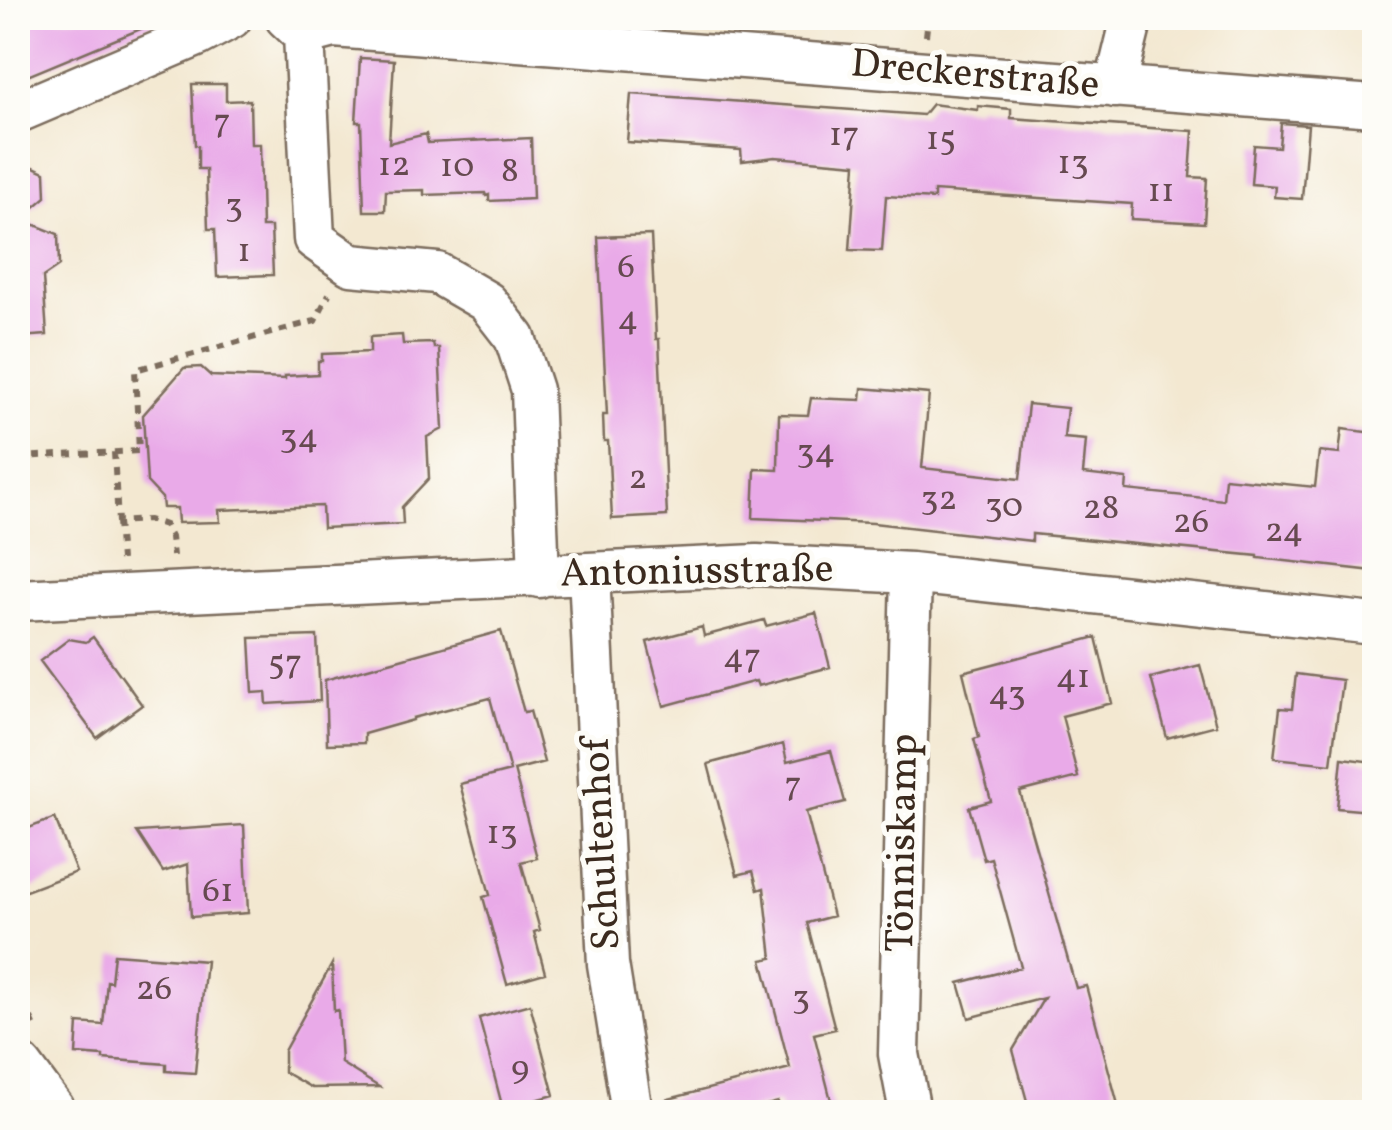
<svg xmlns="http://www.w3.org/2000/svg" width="1392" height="1130" viewBox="0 0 1392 1130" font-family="Vollkorn,serif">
	<rect width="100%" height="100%" fill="#fdfcf7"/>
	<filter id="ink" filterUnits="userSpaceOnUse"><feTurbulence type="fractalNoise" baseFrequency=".01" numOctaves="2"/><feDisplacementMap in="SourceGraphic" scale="20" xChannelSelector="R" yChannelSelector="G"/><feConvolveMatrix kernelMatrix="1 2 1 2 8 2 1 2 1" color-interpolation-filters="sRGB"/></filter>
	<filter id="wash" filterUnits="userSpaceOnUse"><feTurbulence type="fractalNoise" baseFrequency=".0048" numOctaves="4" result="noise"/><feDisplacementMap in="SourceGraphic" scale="40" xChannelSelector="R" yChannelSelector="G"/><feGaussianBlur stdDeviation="2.25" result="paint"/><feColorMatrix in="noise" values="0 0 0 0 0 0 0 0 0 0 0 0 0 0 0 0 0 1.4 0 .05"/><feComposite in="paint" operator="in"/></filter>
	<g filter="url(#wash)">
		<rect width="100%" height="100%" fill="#f3e8d1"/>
		<g id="blocks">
			<path fill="#e9aae8" d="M18,18H167L18,80Z
				M360,58L394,60L389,143L426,134L428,143L531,138L533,199L489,201V195L486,196L485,193L424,195V190L386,191L385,211H364L361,122H356Z
				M192,84H226V101L250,100L251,144H260L262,227H271L273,275L217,277L215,229H208L206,169H198V146L195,145Z
				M631,94L923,115L932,104L978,110V106L1011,109V118L1193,131L1190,177L1207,178L1204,223L1131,219L1132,204L934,191V199L886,196L882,251L850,250L856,164L775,157L742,161L741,150L627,142Z
				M1281,123L1308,125L1302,199L1274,197L1275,186L1251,184L1254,145L1279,147Z
				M18,160L45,172L46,197L20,219L58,234L59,266L43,277L47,335L18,337Z
				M651,235L656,339H659L660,364L667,516L612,519L608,441H604L603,415H607L598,237Z
				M402,335L403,344L433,343L434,348H439L443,429L427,437L429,478L402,507L403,524L323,528L322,506L219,510L220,522L178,523L177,508H163L162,498L147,482L143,415L184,368L201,367L211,376L285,379V376L318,374V361H322V354L370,352V337Z
				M862,388L929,394L922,468L1020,479L1028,404L1067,408L1064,438L1086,440L1083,474L1127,479L1126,490L1223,500L1225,478L1315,487L1319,452L1339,454L1342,429L1374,433L1367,515H1374V571L1258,558V556L1032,534V541L873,523L753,518L755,469L778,470L779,414L808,415L811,398L861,400Z
				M816,613L830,667L758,686L756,681L664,706L647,642L702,627L704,636L764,620L766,626Z
				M501,631L524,712L530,711L544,762L514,770L537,858L521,862L540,930L534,932L545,973L507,984L483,897L490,895L460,784L510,771L490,698L413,718V720L364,734V743L327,744L325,680Z
				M317,636L320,701L267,704L266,692L253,693L250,638Z
				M93,637L142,705L97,738L40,661L69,639L86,642Z
				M1096,637L1112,703L1062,716L1078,777L1020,792L1076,988L1086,986L1120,1112H1030L1013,1050L1044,998L969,1018L959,983L1021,967L991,858L984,860L969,807L991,801L974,739L979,737L963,672Z
				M1200,665L1216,725L1167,738L1151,678Z
				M1296,674L1342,680L1331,764L1274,758L1280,708L1292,709Z
				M783,744L787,762L831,751L845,802L806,812L833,916L807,923L835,1029L814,1034L834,1112H781L778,1102L741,1112H658L657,1102L790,1068L762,960L772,958L764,888L758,890L753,871L737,875L708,764Z
				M1342,758L1374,762L1370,811L1337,808Z
				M55,818L76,872L18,894V832Z
				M244,825L248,913L191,917L188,864L163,872L137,832Z
				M114,954L206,961L195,1073L166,1071V1064L103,1059V1056L76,1054L78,1023L103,1025L107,981L111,982Z
				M332,964L334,1011L338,1010L341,1063L379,1087L312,1088L284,1072V1051Z
				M530,1004L554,1095L503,1109L479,1018Z"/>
		</g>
	</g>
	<g filter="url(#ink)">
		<use href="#blocks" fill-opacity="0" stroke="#7b6c5d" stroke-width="2.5"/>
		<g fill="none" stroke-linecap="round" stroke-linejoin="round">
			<defs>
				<path id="minor" d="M286,18L304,35L334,27L1374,106
					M304,35L314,239L351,265L437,273L487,302L515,338L532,390L539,577
					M1115,87L1132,18
					M18,112L199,35L231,18
					M589,573L608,964L632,1112
					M18,600L757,565L911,573L1374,624
					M910,1112L899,1054L911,573"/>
				<path id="major" d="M18,1069L50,1112"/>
			</defs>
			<use href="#minor" stroke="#7b6c5d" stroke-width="45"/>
			<use href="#major" stroke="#7b6c5d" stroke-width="55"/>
			<path stroke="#7b6c5d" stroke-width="6" stroke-dasharray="8 8" stroke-linecap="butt" d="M926,36L928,18
				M114,452L118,522L149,520L165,525L171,537L173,556
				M18,457L139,451L135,370L315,321L329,294
				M118,522L121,560
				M18,989L37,1032"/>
			<use href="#minor" stroke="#fff" stroke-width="40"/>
			<use href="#major" stroke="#fff" stroke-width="50"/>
		</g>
	</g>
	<g text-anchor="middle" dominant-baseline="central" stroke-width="10" stroke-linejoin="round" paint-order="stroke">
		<g font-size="35" fill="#664a50">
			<text x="222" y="123">7</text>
			<text x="844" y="136">17</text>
			<text x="941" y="140">15</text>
			<text x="1073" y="164">13</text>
			<text x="394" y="166">12</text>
			<text x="457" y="167">10</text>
			<text x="510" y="172">8</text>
			<text x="1161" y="192">11</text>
			<text x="234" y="207">3</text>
			<text x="244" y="252">1</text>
			<text x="626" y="268">6</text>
			<text x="628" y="320">4</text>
			<text x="299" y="438">34</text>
			<text x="816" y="453">34</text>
			<text x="638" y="479">2</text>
			<text x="939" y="500">32</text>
			<text x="1004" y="507">30</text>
			<text x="1101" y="509">28</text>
			<text x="1191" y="523">26</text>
			<text x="1284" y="532">24</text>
			<text x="742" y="658">47</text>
			<text x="285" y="664">57</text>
			<text x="1073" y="678">41</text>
			<text x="1007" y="695">43</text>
			<text x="793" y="786">7</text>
			<text x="502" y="834">13</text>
			<text x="218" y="892">61</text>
			<text x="154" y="990">26</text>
			<text x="801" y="999">3</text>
			<text x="520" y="1069">9</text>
		</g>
		<g font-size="40" fill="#3b2a1e" stroke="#fdfcf7">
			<text transform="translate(975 76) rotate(5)">Dreckerstraße</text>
			<text transform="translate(697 573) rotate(-1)">Antoniusstraße</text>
			<text transform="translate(904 843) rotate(-89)">Tönniskamp</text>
			<text transform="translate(603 844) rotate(-93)">Schultenhof</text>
		</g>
	</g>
	<rect width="1392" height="1130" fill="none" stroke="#fdfcf7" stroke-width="60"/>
</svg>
